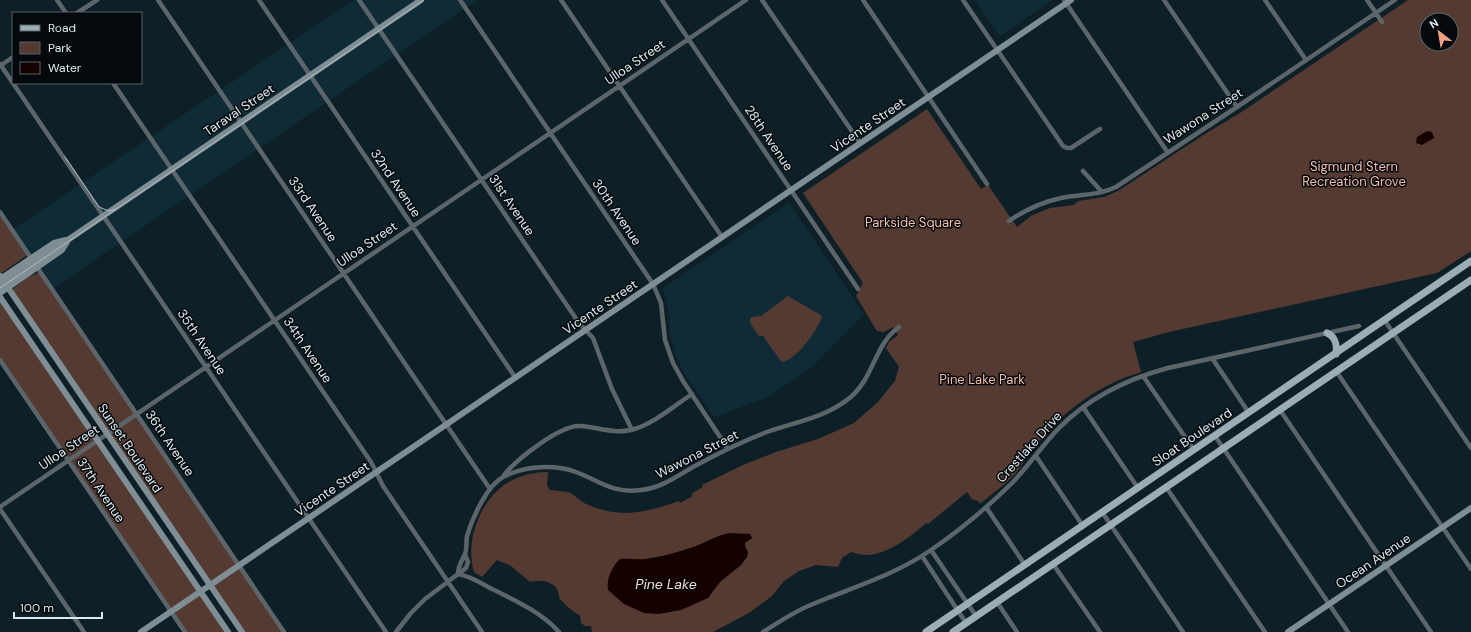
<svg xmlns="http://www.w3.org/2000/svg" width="1471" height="632" viewBox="0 0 1471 632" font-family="'DM Sans',sans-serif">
	<rect width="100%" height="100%" fill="#0d2027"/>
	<path fill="#0f2c36" d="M354,0H477L52,289L12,230Z
		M975,0H1052L1000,36Z
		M789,203L864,314L811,368L768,397L714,417L685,375L676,356L670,335L668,309L663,290L666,286Z"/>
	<path fill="#553a32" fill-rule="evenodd" d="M1408,0H1471V251L1437,273L1169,332L1133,342L1141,372C1101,384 1065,409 1039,442C1030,452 1023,464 1015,474C1005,485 991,494 980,504L978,501L972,499L967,492L928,524L926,523C912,536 887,555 866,555C862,555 856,553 851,552L842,558L838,567L816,565L799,571L784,581L772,596L749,613L713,632H592L591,626H585L581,623L580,616C575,612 568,608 563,602C559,599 559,596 558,591C554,581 539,579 530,582L511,566L497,560L482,577L474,572C465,542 479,503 504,485C517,476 533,472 548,472L547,485L550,490C556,491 562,491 568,492C574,494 580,501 586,504C620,519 645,513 679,501L680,503L693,496L691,494L703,487L702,485L745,464L776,452L818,439L854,423L877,403L895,381L899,367L886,348L889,342L898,335L893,327L884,332L877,331L875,328L856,296L863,283L803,193L927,109L981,189L988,185L1017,227L1031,216L1050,208L1074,205L1078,201L1104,197L1118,191L1205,134L1240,113ZM1427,20H1451V44H1427Z
		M0,212L29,254L0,274Z
		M40,271L284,632H242L10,291L31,275H34Z
		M788,296L819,314L822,317C817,330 797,360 782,362L780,360L765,339L764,336H759L750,323V319L752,317L761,316Z
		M0,298L228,632H185L0,360Z"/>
	<path fill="#150200" d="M1427,131L1432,132L1434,138L1422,145L1416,143L1417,137Z
		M730,533L750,534L752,538L745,543V546L748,552L747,557L741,565L720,582L708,598L681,610L659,614L644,613L624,604L608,590C606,580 612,566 620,559C628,558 636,560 645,559C661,557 678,552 693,547C706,543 716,535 730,533Z"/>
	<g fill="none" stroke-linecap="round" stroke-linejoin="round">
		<path stroke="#5c6569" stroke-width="4.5" d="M57,0L66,13
			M158,0L490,489
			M259,0L515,377
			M359,0L579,323L593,338L612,389L632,430
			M460,0L653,284L661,303L665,340L673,363L683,381L728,449
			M561,0L722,237
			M662,0L858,289
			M762,0L860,143
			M863,0L987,184
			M963,0L1063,146L1067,148H1071L1100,129
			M1064,0L1168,153
			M1164,0L1237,107
			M1265,0L1306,60
			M1367,0L1382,22
			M77,13L97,0
			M0,64L386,632
			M0,66L13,57
			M113,83L371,462L383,486L482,632
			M1083,171L1102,192
			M0,212L31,258
			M1009,221C1025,210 1042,202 1061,198C1081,194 1097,196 1116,187L1237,107L1395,0
			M37,267L284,632
			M1385,321L1471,448
			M1212,358L1249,413
			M0,360L185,632
			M1336,371L1471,569
			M1143,376L1194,450
			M1083,407L1138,488
			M1280,410L1431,632
			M1215,436L1348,632
			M1036,456L1083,526
			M504,475C517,459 560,425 580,426C597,427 613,434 631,430C652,425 674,406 692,394
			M1166,487L1265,632
			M0,507L746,0
			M986,507L1025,565
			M0,509L84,632
			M1102,512L1183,632
			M931,550L976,616
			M922,556L966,623
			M1053,564L1100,632
			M458,574C458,565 462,561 465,554C467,549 466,542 467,536C472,519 487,484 505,476C525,466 554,464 576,472C600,481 613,494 641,490C661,488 676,477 693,467C717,454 741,442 767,432C798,421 826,418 852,396C874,376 875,344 899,327
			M458,574C470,576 481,583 492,589C516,601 541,612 559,632
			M997,602L1017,632
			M396,632L411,613L425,599L466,568L468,562L465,554
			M763,632C779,622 795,611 813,604C853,587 895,575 931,550C960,530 988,507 1013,482C1029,465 1042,446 1058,429C1088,398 1127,379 1168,368L1359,326"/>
		<path stroke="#7f8e94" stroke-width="6" d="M0,276L242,632
			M0,279L54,243L66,240
			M0,286L421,0
			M0,293L62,250L67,242
			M0,297L228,632
			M141,632L1071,0
			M1288,632L1471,508"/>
		<path stroke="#9baeb6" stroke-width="7" d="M1327,333C1336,337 1337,345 1336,354
			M926,632L1471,261
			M953,632L1471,280"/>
		<path stroke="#b0bdc2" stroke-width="1" d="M65,157L99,207L109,211L115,209
			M0,288L424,0"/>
	</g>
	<g text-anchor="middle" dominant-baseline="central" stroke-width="3" stroke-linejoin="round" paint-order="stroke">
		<g font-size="13" fill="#dfeaef" stroke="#03090c">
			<text transform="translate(635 62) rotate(-34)">Ulloa Street</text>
			<text transform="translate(239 110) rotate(-34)">Taraval Street</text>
			<text transform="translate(1203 116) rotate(-33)">Wawona Street</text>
			<text transform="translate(868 125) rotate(-34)">Vicente Street</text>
			<text transform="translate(769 138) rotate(56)">28th Avenue</text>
			<text transform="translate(396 183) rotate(56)">32nd Avenue</text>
			<text transform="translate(512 205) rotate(56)">31st Avenue</text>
			<text transform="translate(313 209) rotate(56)">33rd Avenue</text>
			<text transform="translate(617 212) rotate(56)">30th Avenue</text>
			<text transform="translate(367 244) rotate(-34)">Ulloa Street</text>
			<text transform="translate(600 307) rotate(-34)">Vicente Street</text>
			<text transform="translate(202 342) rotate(56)">35th Avenue</text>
			<text transform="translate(308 350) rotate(56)">34th Avenue</text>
			<text transform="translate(1192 437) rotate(-34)">Sloat Boulevard</text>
			<text transform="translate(170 443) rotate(56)">36th Avenue</text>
			<text transform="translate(69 447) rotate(-34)">Ulloa Street</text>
			<text transform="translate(1029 447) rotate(-48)">Crestlake Drive</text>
			<text transform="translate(130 448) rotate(56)">Sunset Boulevard</text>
			<text transform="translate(697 454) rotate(-27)">Wawona Street</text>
			<text transform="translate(332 489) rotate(-34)">Vicente Street</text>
			<text transform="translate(101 490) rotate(56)">37th Avenue</text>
			<text transform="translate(1373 561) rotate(-34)">Ocean Avenue</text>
		</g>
		<g font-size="13" fill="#f7bca9" stroke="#03090c">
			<text x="1354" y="166">Sigmund Stern<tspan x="1354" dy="15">Recreation Grove</tspan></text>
			<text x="913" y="222">Parkside Square</text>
			<text x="982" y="379">Pine Lake Park</text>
		</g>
		<g font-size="14" font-style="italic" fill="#fdd9cd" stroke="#03090c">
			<text x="666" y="584">Pine Lake</text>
		</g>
	</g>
	<rect x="12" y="12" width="130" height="72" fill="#03090c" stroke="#5b6367"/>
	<rect x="20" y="25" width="20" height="6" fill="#9baeb6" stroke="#5b6367"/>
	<text x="48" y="32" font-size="12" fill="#dfeaef">Road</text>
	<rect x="20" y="42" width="20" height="12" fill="#553a32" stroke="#5b6367"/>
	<text x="48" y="52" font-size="12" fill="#dfeaef">Park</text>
	<rect x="20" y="62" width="20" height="12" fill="#150200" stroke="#5b6367"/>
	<text x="48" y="72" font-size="12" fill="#dfeaef">Water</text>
	<g transform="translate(1439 32) rotate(329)"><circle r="19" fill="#03090c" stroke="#5b6367"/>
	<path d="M0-3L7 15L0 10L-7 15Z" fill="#f39f84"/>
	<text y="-6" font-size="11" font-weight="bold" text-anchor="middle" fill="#dfeaef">N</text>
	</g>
	<path d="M14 612v6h88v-6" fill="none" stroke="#dfeaef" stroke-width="2"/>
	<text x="20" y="612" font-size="12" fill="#dfeaef" stroke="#03090c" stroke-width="3" paint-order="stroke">100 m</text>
</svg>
